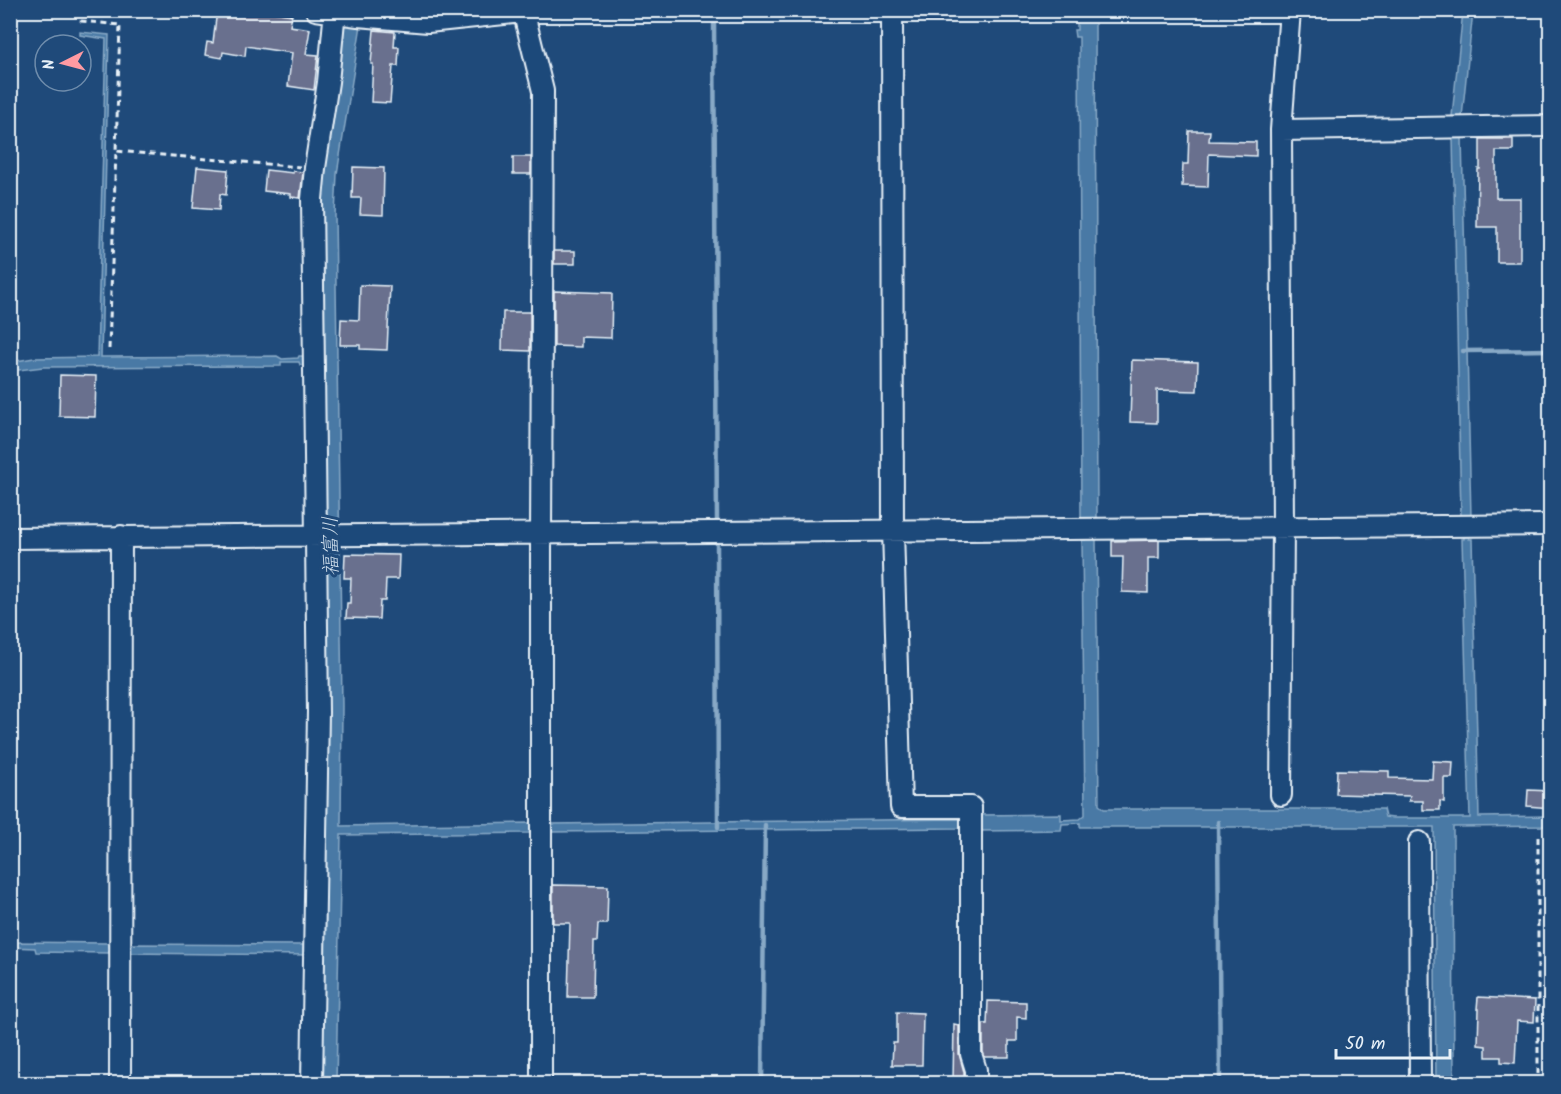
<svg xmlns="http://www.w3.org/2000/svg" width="1561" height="1094" viewBox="0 0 1561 1094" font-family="Kalam,'Klee One',sans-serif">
	<rect width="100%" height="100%" fill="#1f4a7a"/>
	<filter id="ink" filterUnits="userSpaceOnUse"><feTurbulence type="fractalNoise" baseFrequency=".0167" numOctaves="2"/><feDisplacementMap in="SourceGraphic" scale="12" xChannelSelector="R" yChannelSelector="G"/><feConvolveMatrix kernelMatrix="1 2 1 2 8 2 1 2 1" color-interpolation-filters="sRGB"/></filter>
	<g filter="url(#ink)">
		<path fill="#4879a5" stroke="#88a9c6" stroke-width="1.5" d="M1463,11H1473L1462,117L1459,118V137L1462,138L1471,517H1469V539H1472L1479,817L1550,816V826L1453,827L1454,1083H1436L1434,827H1080V823L1062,824L1061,830L979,831V825H960V828L550,832V830H530L529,833L341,835L336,1083H320L309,955L128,953V950L109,951V953L36,952L35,948L11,947V942L108,943L109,947L127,946V944L309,945V365H300L299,362H281V366L43,367L11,371V362L34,358L97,357L106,39L80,35V32L109,35L101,357L277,356L282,359L298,358L299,356H308L320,200L341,24L361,25L337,174L335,215L342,706L341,826L530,823V826H550L551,824L960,819V822H979L980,815L1061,814V820L1080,819L1085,815L1082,540H1085L1084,519H1081L1079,37H1075L1074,30H1077V21L1095,22L1097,518H1094L1093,539L1096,540L1099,805L1104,809H1383L1385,817L1393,818H1470L1462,539H1464V517H1461L1453,137H1455L1454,117L1452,116Z"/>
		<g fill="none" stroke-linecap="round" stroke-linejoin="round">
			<path stroke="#88a9c6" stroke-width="4.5" d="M714,21L717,521
				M1463,351L1550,350
				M717,542L718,827
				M1218,822L1220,1084
				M762,1084L765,825"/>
		</g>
		<path fill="#69708e" stroke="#e8f1f8" stroke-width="1.5" d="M217,10H259L292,15L290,26L310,29L306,54L318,55L314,90L288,86L292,53L246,46L245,56L223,52L222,58L205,55L207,42L213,43Z
			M374,30L395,32L394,47H399L398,66H393L390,103L371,102L373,64H371Z
			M1189,131H1210L1209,141L1256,142V156L1209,154L1208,187L1182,186L1183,164H1188Z
			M1480,139H1513V151H1496V198H1520V262H1497V227H1477L1478,169H1480Z
			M513,157H531V174H513Z
			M197,167L228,170L226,195L220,194L219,210L193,208Z
			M353,167L384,168L383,215L360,214L361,198H352Z
			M266,170L293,173V171L303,172L300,198L291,197V194L264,191Z
			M554,251H575V264H554Z
			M360,285L390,286L387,350L360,349V345H340L341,319L359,320Z
			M554,291L612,293L611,338L581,337V347L554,346Z
			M503,312H530V351L502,350Z
			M1132,360L1198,362L1197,391L1157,390V423L1130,422Z
			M60,375L96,376L95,417L59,416Z
			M1159,540V558H1148V593L1122,592L1123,557H1112V541Z
			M345,554L399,555L398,579H386L385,601H380L379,619L346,618L347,603H350L351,578H344Z
			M1433,761L1453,762L1452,778H1444V802L1440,801V810H1423V801H1409L1410,796L1336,794L1337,770L1389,771V778L1432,779Z
			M1528,790L1551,791V808L1527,806Z
			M553,885L608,886L607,924H598L597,942H594L593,997H568L570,923H553Z
			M1478,997L1535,1000L1534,1022L1517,1021L1515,1063L1501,1062V1057H1486V1046L1478,1045L1479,1009H1477Z
			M988,1001L1026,1002V1018L1017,1017V1041H1009V1057H985L983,1052V1024H987Z
			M897,1012L923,1013L922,1065H892L893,1043H897Z
			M954,1024L959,1025V1054L964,1072V1083H953Z"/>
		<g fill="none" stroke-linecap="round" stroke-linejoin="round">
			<defs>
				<path id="minor" d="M316,10L358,16L428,22L523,12H1290
					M523,10L543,91L541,534V1084
					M892,11L893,530L901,807H971V1054L976,1070V1084
					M1281,130L1550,126
					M10,538L1550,525
					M1281,795L1283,527L1281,130L1290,10
					M1419,842L1420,1084
					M120,1084L121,536
					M312,1084L318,712L312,199L315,168L328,82L335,10"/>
			</defs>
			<use href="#minor" stroke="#e8f1f8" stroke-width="24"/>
			<path stroke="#e8f1f8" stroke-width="3" stroke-dasharray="6 4.5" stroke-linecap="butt" d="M81,10V21L120,25L116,151
				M109,349L116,151L300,167
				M1538,837V1084"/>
			<use href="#minor" stroke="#1f4a7a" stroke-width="20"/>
		</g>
	</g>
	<g text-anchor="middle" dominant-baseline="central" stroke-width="6" stroke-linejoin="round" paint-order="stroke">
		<g font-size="20" font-style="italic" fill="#d0dfec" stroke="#1f4a7a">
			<text transform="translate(332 546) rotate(-91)">福富川</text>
		</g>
	</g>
	<rect width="1561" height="1094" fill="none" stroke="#1f4a7a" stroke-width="36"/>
	<rect x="18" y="18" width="1525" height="1058" fill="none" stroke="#e8f1f8" stroke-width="2" filter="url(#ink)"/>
	<g transform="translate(63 63) rotate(264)"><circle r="28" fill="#1f4a7a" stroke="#6f8dac" stroke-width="1.5"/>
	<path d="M0-4.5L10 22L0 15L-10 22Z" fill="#ff9aa2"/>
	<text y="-9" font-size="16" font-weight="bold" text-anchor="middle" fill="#e8f1f8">N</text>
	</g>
	<path d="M1336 1049v9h114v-9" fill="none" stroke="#e8f1f8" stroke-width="3"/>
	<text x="1345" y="1049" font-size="18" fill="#e8f1f8" stroke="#1f4a7a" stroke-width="4.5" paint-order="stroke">50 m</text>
</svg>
